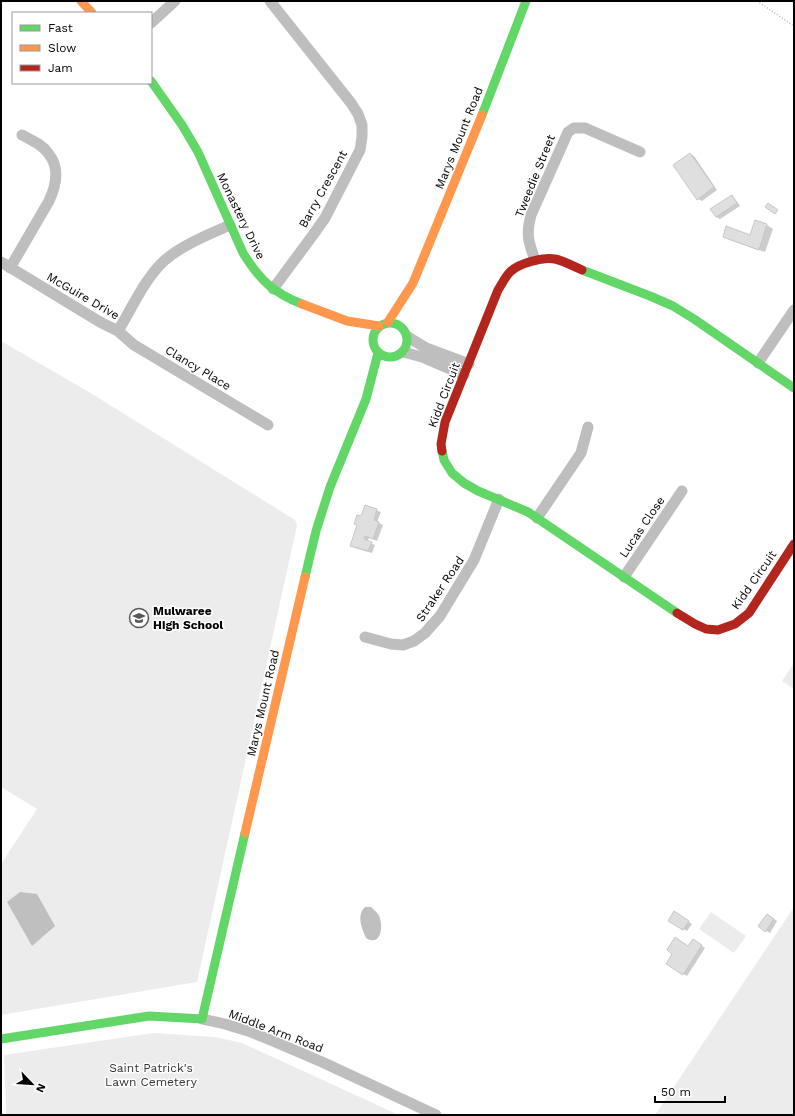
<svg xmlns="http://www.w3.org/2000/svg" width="795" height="1116" viewBox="0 0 795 1116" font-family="'Work Sans',sans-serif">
	<rect width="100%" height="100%" fill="#fff"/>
	<path fill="#ececec" d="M1,341L89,392L295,520L297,525L197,982L1,1015V864L37,809L1,787Z
		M794,663V689L782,681Z
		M794,907V1115H655Z
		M711,912L746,936L734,953L699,929Z
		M153,1033L215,1037L242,1043L399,1115H6L4,1055Z"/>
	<path fill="#bfbfbf" d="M20,892L37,894L55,926L32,946L7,902Z
		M365,907H371C373,909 376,911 378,914C384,923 382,948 366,938C362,929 356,915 365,907Z"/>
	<path fill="#0003" d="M690,154L694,156L717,190L702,201L698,199Z
		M732,196L735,199L740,206L720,219L716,217Z
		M756,222L767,225L773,229L765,252L730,240L724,237L751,236Z
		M365,506L381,512L377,522L383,525L377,541L369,538L367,542L375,545L372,553L355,548L351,546Z
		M674,913L692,924L687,931L669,920Z
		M771,917L777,921L770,933L766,931Z
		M693,940L705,948L687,976L667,964L689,947Z"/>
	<path fill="#dfdfdf" stroke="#c7c7c7" d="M690,153L714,187L697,200L673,165Z
		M732,195L737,203L716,217L710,209Z
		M768,203L778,210L775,214L765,207Z
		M755,220L767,224L759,250L723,237L726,226L750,235Z
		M365,505L377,509L374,520L379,522L373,539L365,536L364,539L372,542L368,551L350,546L357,525L354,524L357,515L361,516Z
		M674,911L689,921L683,930L668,921Z
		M767,914L774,919L765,932L758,926Z
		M675,937L688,946L693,939L702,945L683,975L666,964L672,954L667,950Z"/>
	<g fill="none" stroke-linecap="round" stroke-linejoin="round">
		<path stroke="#b9b9b9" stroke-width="1.5" stroke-dasharray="1 2" stroke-linecap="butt" d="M757,1L794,26"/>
		<path stroke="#bebebe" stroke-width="11" d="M270,1L351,103L358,114L362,125V137L360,150L325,218L313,235L273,289
			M151,23L175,1
			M535,260C528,241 526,234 531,215L568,132L574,128H585L640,152
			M1,262L100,322L118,331C132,308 145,278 165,260C184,244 208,235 230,225
			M10,268L49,201C56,186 60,167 48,153C42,144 31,140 22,135
			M118,331L134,345L268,425
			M408,337L426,348L469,364
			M403,352L422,357L464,375
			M758,363L794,310
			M537,518L581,453L588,427
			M624,577L682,491
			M365,637L391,644L403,645L414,641L425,633L440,616L474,560L499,499
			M202,1019L225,1024L248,1031L273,1041L322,1062L436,1115"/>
		<path stroke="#63d668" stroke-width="9" d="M151,81L182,125L198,152L243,253C259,279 273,293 302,304
			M482,115L526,1
			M582,270L650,296L673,306L694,319L794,388
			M373 340a17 17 0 1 1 34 0a17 17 0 1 1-34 0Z
			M442,451L444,460L452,473L464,483L478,491L528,512L677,613
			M305,577L316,531L330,487L366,399L378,353
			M1,1039L149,1016L202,1019L245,833"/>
		<path stroke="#ff974d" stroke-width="9" d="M81,1L92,13
			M302,304L347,321L379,326
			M388,322L413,283L482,115
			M245,833L305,577"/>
		<path stroke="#b3261e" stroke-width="9" d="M442,451L441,444L445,422L498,290C502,284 505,277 510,272C519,263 543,257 555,259C564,261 573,266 582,270
			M677,613L695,624L706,629L718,630L735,624L749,613L794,544"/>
	</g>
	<defs>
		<symbol id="school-ring" viewBox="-11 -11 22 22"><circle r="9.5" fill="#fff" stroke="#595959" stroke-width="1.5"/><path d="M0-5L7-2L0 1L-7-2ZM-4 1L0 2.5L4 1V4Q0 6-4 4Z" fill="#595959"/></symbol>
	</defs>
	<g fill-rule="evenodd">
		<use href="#school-ring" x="128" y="607" width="22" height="22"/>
	</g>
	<g text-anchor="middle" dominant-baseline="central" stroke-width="3" stroke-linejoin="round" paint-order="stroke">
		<g font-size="12" fill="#000" stroke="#fff">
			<text transform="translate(459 138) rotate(-68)">Marys Mount Road</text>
			<text transform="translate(535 176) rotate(-68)">Tweedie Street</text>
			<text transform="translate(323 189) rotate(-61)">Barry Crescent</text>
			<text transform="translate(241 216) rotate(64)">Monastery Drive</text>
			<text transform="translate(83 296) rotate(30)">McGuire Drive</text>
			<text transform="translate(198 368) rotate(31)">Clancy Place</text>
			<text transform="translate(444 395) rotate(-69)">Kidd Circuit</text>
			<text transform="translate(642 527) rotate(-56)">Lucas Close</text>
			<text transform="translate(754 580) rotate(-55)">Kidd Circuit</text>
			<text transform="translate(440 589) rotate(-56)">Straker Road</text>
			<text transform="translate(263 703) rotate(-77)">Marys Mount Road</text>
			<text transform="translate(276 1031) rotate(21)">Middle Arm Road</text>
		</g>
		<g font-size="12" font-weight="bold" fill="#000" stroke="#fff" text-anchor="start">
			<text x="153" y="611">Mulwaree<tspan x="153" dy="14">High School</tspan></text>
		</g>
		<g font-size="12" fill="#333" stroke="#fff">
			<text x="151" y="1068">Saint Patrick's<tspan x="151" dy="14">Lawn Cemetery</tspan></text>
		</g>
	</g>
	<rect width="795" height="1116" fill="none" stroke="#000000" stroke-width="4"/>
	<rect x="12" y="12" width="140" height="72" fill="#ffffff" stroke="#999999"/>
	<rect x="20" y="25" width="20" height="6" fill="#63d668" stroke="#999999"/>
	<text x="48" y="32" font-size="12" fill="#000000">Fast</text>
	<rect x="20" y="45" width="20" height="6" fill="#ff974d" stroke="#999999"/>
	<text x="48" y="52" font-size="12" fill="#000000">Slow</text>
	<rect x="20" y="65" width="20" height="6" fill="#b3261e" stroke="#999999"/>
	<text x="48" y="72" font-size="12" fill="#000000">Jam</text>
	<g transform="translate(32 1084) rotate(115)" stroke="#ffffff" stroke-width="3" paint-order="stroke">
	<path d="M0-3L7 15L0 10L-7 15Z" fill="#000000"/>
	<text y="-6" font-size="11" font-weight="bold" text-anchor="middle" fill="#000000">N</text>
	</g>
	<path d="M655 1096v6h70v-6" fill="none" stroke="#000000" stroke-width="2"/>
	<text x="661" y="1096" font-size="12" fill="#000000" stroke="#ffffff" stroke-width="3" paint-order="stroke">50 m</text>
</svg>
